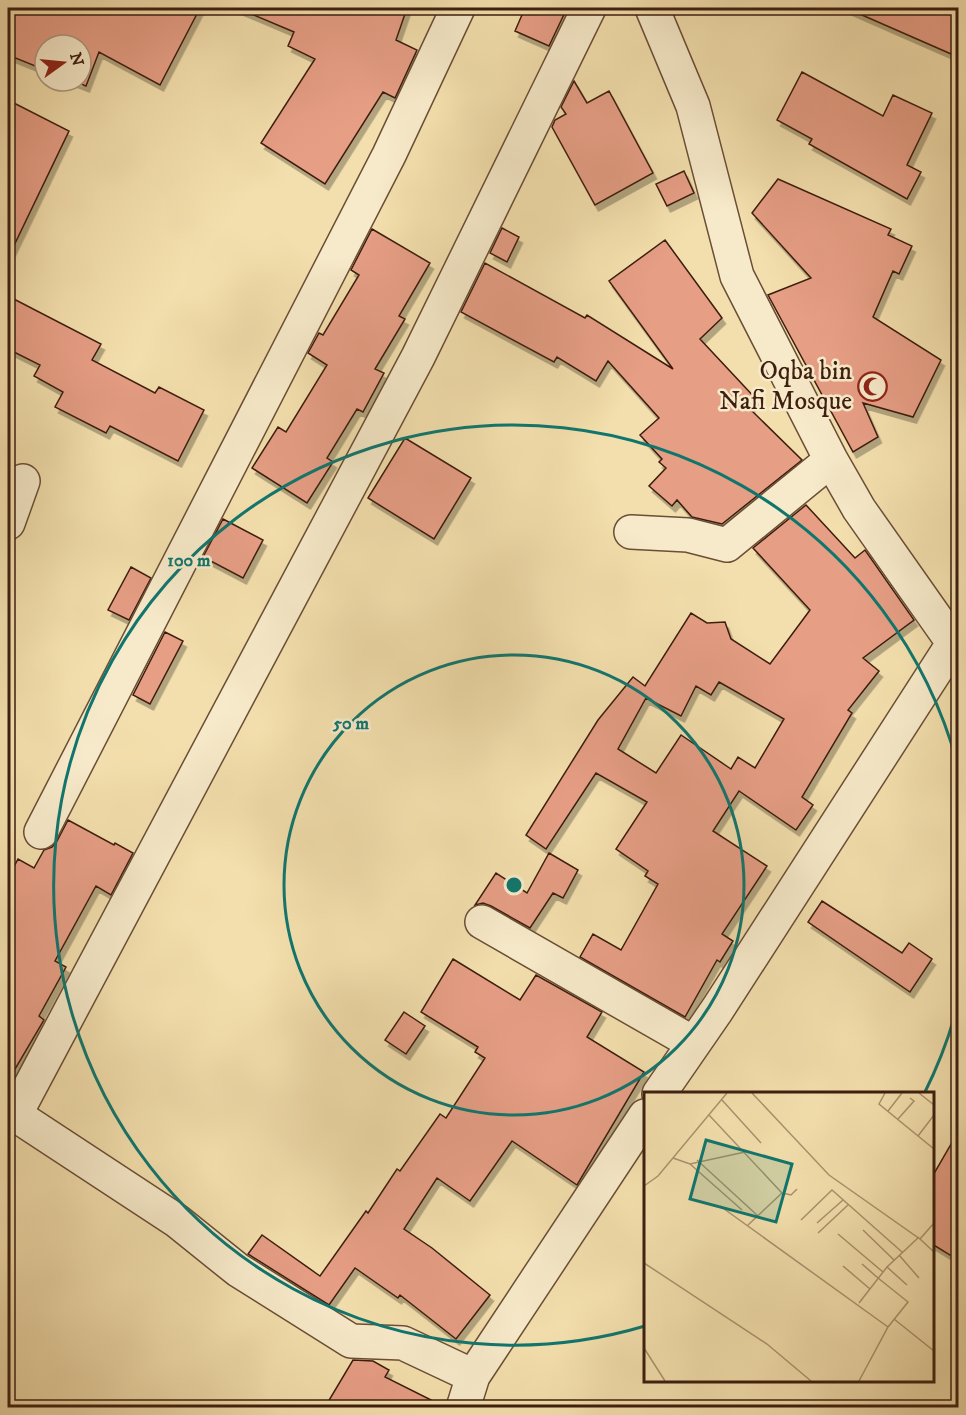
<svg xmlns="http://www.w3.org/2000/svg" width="966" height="1415" viewBox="0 0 966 1415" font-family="'IM FELL DW Pica',serif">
	<defs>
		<filter id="shadow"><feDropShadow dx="3.5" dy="6" stdDeviation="0" flood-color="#0004"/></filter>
	</defs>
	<rect width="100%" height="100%" fill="#f3dfad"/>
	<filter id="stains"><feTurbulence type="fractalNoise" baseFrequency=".00333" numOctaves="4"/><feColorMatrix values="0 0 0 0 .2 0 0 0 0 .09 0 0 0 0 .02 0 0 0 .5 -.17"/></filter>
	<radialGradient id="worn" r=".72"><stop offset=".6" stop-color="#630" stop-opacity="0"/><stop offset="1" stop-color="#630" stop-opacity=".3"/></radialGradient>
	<path fill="#e69e85" stroke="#3d1e0f" stroke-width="1.5" fill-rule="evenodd" filter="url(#shadow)" d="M15,8H200L160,85L99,52L86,86L73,81H81V45H45V70L8,55V27Z
		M237,8H407L396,40L417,50L395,98L383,92L325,184L261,143L315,59L288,46L294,32Z
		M525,8H567L549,46L515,31Z
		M846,8H958V57Z
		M802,72L883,116L893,95L932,113L907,165L921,172L907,199L809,144L812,139L777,120Z
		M574,81L587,103L609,91L653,173L595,205L552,127L555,120L566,114L561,107Z
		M8,100L69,131L8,258Z
		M684,171L694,193L667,206L656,184Z
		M778,179L891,229L888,235L912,246L899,274L893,271L873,317L941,360L913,417L863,403L878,437L853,452L768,295L811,278L752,213Z
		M502,228L519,237L507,262L490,253Z
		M372,229L430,263L399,316L405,319L375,369L384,373L363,412L357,409L327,458L333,462L307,503L252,468L278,427L286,432L327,365L308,353L319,333L323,335L359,275L351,270Z
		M665,240L722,318L700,339L757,400L749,408L802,460L722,524L692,517L677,500L672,506L649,486L666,468L659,462L662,459L640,435L659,418L608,361L596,381L557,357L554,362L461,312L485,263L585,318L587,315L673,369L609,281Z
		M8,296L101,344L92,360L155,393L159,387L204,410L178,461L110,426L106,433L55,407L63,392L34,376L40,365L8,349Z
		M405,438L471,478L434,539L368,498Z
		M806,505L855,558L865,550L914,620L863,658L879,671L848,710L852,713L802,797L813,805L796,830L739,791L713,831L767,866L722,934L733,941L720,962L717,960L685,1017L580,957L593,934L621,950L658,884L645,876L648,871L616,849L647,802L596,773L546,849L526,835L598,720L633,677L645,686L691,613L707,623L725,622L731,639L770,664L810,610L753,548ZM719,682L784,719L755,768L738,757L731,769L681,735L656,773L618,749L646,698L681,716L696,686L711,695Z
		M223,519L263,540L243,578L203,557Z
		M131,567L151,578L129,620L108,610Z
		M165,632L183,641L150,704L133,695Z
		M68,820L114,845L115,843L133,853L111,895L96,886L55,961L66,967L39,1016L44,1020L8,1081V878L18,859L34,868L44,850L52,847L57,841Z
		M549,853L578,870L563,898L553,893L530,928L491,906L483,903L475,905L496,873L527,893Z
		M822,901L902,953L909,943L932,959L910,992L808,922Z
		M453,959L520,1000L536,975L602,1012L587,1037L644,1072L577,1185L512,1141L470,1201L437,1178L404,1229L432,1248L490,1295L456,1339L400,1295L398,1298L355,1268L329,1305L248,1254L262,1235L320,1276L366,1211L368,1213L397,1169L400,1171L440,1114L446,1118L485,1058L475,1052L478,1047L421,1012Z
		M404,1012L425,1026L406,1054L385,1040Z
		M958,1132V1260L932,1244V1177Z
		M353,1360L373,1361L389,1370L385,1377L445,1407H325Z"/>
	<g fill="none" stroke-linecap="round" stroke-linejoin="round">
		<defs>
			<path id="street" d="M652,8L693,106L737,276L831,460L859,509L954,644
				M8,523L23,481
				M631,532L688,535L727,545L831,460
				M41,832L389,155L458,8
				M482,922L693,1043
				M659,1094L717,1010L958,636
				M8,1110L177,1221L238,1270L351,1341L403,1343L473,1376
				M15,1115L418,357L589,8
				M463,1408L473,1376L645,1116"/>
		</defs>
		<use href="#street" stroke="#6a4e36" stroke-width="36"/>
		<use href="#street" stroke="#f7eaca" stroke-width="33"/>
	</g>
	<g fill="none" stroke="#0f766e" stroke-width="3">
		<circle cx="514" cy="885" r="230"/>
		<path d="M958 1004A460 460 0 0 1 924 1094M645 1326A460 460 0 1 1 958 766"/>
	</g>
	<defs>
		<symbol id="mosque-ring" viewBox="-11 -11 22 22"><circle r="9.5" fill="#f7eaca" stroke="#8f2418" stroke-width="1.5"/><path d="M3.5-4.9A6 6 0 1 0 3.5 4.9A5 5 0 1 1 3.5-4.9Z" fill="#8f2418"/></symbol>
	</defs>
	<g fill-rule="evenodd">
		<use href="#mosque-ring" x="856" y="370" width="33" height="33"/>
	</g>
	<g text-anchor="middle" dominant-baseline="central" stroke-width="5" stroke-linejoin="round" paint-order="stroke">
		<g font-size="26" fill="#3d1e0f" stroke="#f7eaca" text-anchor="end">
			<text x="852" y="371">Oqba bin<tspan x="852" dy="30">Nafi Mosque</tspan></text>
		</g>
	</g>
	<g transform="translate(644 1092)">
		<rect width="290" height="290" fill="#f3dfad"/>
		<path fill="none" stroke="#aa926e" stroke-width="1.5" d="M108,1L185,83L276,147L290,131M241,1L235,12L290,57M275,1L290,13M78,8L117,51M244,19L258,1M65,23L138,101L147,103L153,97M254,27L270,9L266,6M274,44L290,23M29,66L46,72L101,60M53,68L114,124M46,72L98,118M0,94L14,84L83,1M76,114L244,235M157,128L188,98L258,160M173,131L199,108M104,133L138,101M219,138L250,168M174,141L204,113M194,142L239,180M276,147L290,160M255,163L275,186M0,171L123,252L167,289M218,172L234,186M199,174L226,197M243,175L263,193M215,211L243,175L275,145M250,227L290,259M0,256L21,289M215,289L244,235L264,210L234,186"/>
		<path fill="#0f766e" fill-opacity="0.15" stroke="#0f766e" stroke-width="3" d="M62,48L148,72L132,130L46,107Z"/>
		<rect width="290" height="290" fill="none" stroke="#3d1e0f" stroke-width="3"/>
	</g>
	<circle cx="514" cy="885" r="9" fill="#0f766e" stroke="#f7eaca" stroke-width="3"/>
	<g font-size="18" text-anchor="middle" font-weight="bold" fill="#0f766e" stroke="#f7eaca" stroke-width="5" stroke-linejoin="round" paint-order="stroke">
		<text x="189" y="566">100 m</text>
		<text x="351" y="729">50 m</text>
	</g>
	<rect width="966" height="1415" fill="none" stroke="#f3dfad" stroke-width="30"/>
	<rect x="9" y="9" width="948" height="1397" fill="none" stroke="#3d1e0f" stroke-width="3"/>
	<rect x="15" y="15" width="936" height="1385" fill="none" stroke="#3d1e0f" stroke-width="1.5"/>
	<g transform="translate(63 63) rotate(75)"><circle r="28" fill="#f7eaca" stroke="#ad987f" stroke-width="1.5"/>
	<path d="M0-4.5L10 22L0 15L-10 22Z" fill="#8f2418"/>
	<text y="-9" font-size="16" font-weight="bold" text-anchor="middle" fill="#3d1e0f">N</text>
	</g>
	<rect width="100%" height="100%" filter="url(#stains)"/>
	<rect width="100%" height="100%" fill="url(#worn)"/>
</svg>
